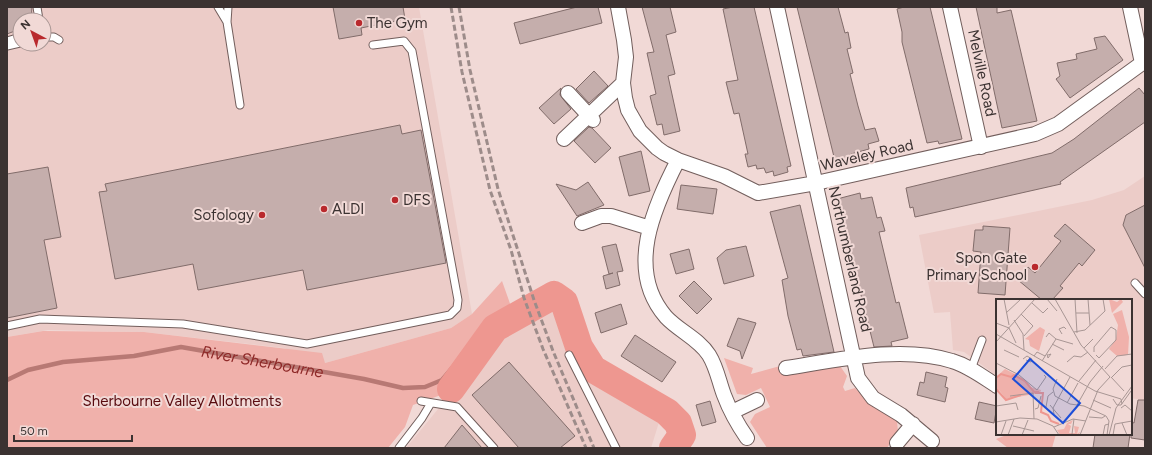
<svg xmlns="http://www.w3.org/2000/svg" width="1152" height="455" viewBox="0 0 1152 455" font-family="Figtree,sans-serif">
	<rect width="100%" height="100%" fill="#f1d9d6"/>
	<path fill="#ecccc8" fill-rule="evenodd" d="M7,7H419L472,314L451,328L325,363L284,348L144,332L48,330L7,337ZM20,20H44V44H20Z
		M1145,176V401L1131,398V300H997V376L964,352L953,350L950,312L934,313L919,235L1092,200L1124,190Z
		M557,305L586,377L660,419L651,448H406L499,335Z"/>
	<path fill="#f0b1ab" d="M502,281L518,326L499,335L455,390L413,405L405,427L388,448H7V337L43,331L144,332L322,353L325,363L451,328L472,314Z
		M724,358L753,368L751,374L780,366L782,373L840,366L847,376L843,387L845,391L855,388L873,406L897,421L898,432L887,448H767L750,422L755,414L770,407L761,388L746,395L737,394Z
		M1009,434H1056L1052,448H1008L996,439Z"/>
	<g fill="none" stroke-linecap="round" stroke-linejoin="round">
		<path stroke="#b87974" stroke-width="4.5" id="s1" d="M7,380L28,370L63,362L134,356L181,347L364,379L403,388L425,387L442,380L453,367L478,333L485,329L495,328"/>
		<path stroke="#ee9790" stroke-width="28" d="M451,389L495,328L554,295L564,302L579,347L593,369L667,412L678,423L682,435L673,448"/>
	</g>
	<path fill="#c5aeac" stroke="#816c6a" d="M7,7H32L31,20H20V29L7,34Z
		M333,7H403L405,19L361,28L362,35L339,39Z
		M577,7H598L602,23L520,44L514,23Z
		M642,7H670L676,32L666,35L675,74L668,76L680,131L664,135L662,124L657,125L650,96L656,94L647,53L654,52Z
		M733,7H754L791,166L787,167L788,172L774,176L773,171L766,173L764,168L757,169L756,165L748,167L745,154H748L739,113L734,114L726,82L738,80L723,9Z
		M797,7H838L845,33L848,32L851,48L847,49L853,73L850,74L858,106L865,130L875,128L879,141L868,144L869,149L851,154L853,161L836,165Z
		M904,7H930L962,139L939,144L938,141L927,143L902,42V32L897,9Z
		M976,7H997V13L1011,10L1037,121L1002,128Z
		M1105,36L1123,60L1070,98L1056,79L1060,76L1057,63L1077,59L1076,54L1097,49L1094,38Z
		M594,71L608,86L589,103L576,89Z
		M561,88L560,95L571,109L554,124L539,108Z
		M1139,88L1145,95V122L1060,182L1061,184L915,217L913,207L910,208L906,188L1052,153L1074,139Z
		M400,125L402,134L421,130L446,263L307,290L303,270L198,290L193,264L115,279L99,192L107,191L105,184Z
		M589,127L592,128L611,148L595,163L574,141Z
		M641,151L650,191L629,196L619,157Z
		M48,167L61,237L44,240L57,308L7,318V174Z
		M588,182L604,205L577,216L556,184L576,190Z
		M681,185L717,189L713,214L677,209Z
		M860,193L861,199L872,197L877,218L881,217L885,231L879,232L896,303L899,302L908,338L891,342L892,346L874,347L837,199Z
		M800,205L834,352L803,356L801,349L797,350L788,316L782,280L788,278L770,212Z
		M1145,205V268L1123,225L1126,215Z
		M1065,224L1095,250L1082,266L1079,263L1060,286L1063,288L1052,300H1042L1018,280L1028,267L1035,273L1061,241L1054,236Z
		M983,226L1010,228L1005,295L978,293L981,252L973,251L975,230H983Z
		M616,244L623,271L617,272L620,285L606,289L603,276L613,273L609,274L602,247Z
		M746,246L754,276L724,284L717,258L726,250Z
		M689,249L694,269L676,274L670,254Z
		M694,281L712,299L697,314L679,296Z
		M621,304L627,324L601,333L595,313Z
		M738,318L756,323L742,359L740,351L727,346Z
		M635,335L676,362L662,382L621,356Z
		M509,362L575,436L560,448H519L472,395Z
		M926,372L947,377L945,387L948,388L945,402L917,395L920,382L924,383Z
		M1138,400H1145V440L1131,438V422L1134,423Z
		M710,401L716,422L702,426L696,405Z
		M979,402L997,406L994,423L975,419Z
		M462,425L482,448H444Z
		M1095,434H1130L1128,448H1093Z"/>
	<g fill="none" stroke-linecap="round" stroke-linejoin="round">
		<defs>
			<path id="service" d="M37,7L39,20
				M218,7L227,22
				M228,7L227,22L240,105
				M44,37H54L59,40
				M7,41L20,37
				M7,46L20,43
				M1135,283L1145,294
				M7,326L40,319L183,324L307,344L450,315L457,308L458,300L412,51L404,41L373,45
				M569,355L616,448
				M971,369L982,340
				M421,401L457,407L494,448
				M399,448L422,418L431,403"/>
			<path id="minor" d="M618,7L624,40L626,57L623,83L625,98L628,110L640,131L657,148L664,153L678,160L724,176L758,193L816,183L1035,134L1058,124L1145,61
				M777,7L858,378L873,398L901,415L932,441
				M950,7L981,147
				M1130,7L1142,63
				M568,93L593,120
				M564,139L623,83
				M678,160C654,207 625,270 666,317C679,331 699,339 709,355C717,368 719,382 724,395C730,411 738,425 747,438
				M582,223L601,216H611L650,228
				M786,368C837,360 902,345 952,361C969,366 983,377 997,386
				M732,412L757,400
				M897,443L913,424"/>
		</defs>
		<use href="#service" stroke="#725e5c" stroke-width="9"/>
		<use href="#minor" stroke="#725e5c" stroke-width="16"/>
		<use href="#service" stroke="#fff" stroke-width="7"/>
		<use href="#minor" stroke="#fff" stroke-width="14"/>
		<path stroke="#9d8c8a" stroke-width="3" stroke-dasharray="6 3" stroke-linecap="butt" d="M451,7L462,72L490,190L511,250L524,298L543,349L586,448
			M459,7L470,70L498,189L534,300L553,351L594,448"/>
	</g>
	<g fill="#b9292d" stroke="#f1d9d6" stroke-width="1.5">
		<circle cx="359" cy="23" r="4"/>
		<circle cx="395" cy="200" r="4"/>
		<circle cx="324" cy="209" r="4"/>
		<circle cx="262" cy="215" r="4"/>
		<circle cx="1035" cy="267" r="4"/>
	</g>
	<g text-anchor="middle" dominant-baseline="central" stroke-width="4" stroke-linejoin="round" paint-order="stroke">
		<g font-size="15" fill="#3b3231" stroke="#f1d9d6" text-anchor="start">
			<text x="367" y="23">The Gym</text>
			<text x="403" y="200">DFS</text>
			<text x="332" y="209">ALDI</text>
			<text x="254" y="215" text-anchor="end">Sofology</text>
			<text x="1027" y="258" text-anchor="end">Spon Gate<tspan x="1027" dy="17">Primary School</tspan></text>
		</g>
		<g font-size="15" fill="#3b3231" stroke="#f1d9d6">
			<text transform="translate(982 73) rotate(78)">Melville Road</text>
			<text transform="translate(867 155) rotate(-13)">Waveley Road</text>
			<text transform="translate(850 259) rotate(77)">Northumberland Road</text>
		</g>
		<g font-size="15" fill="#590b0f" stroke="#f1d9d6">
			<text x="182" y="401">Sherbourne Valley Allotments</text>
		</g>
		<g font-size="16" font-style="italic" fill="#8f2a29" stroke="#f1d9d6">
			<text stroke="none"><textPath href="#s1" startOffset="261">River Sherbourne</textPath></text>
		</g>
	</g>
	<g transform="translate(996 299)">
		<rect width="136" height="136" fill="#f1d9d6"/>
		<path d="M113,0L121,3L125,0L127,3L116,14ZM126,11L133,38L132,56L121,57L113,50L120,40L122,26L117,15ZM44,28L49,31L43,52L34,47L33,41L29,40ZM9,70L28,80L34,88L45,91L44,94L10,100L3,91L0,94V78ZM77,121L75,125H72L75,127L73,134H79L78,127L83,128L81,135L84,133L83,136H64L61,131L68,130L71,124Z" fill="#f0b1ab"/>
		<path fill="none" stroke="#ee9790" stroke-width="2" d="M0,79L5,75L15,78L18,76L29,82L38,93H43M0,90L10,101L25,96M39,94H47L45,113L52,116L55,122L63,125"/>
		<path fill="none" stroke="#a89694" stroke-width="1" d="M8,0L13,26M51,0L61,12M59,0L85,46L114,78L102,91L84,136M79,0L81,34M92,0L94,26M36,4L47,14L52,9M10,14L25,0M80,14H93M25,15L37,27L28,37M18,21L27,35L28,51M0,24L13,29L20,44M78,33L89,31L109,12L107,0M0,35L99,92L125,100L126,105M66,35L63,30L68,28L70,30M50,38L53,34L60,40M0,43L39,0M56,45L68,51M88,49L97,40M8,51L23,58M98,53V48L115,28L120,31V41L103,59L100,56M51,55L52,59L55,55L52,56M38,57L41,53L49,57M27,60L31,57L36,60L35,63L30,61M46,62L60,40L77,45M71,63L78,57L85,58L92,53M0,64L23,76L41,91L50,78L48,76M109,70L121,57L136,55M115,78L128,92M115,79L126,68L136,66M61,80L57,90L59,97L74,105L88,107L110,117L113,122L111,136M83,82L100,61M37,94L38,120M14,97L37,94M117,100L121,106H125L135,92M97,101L115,109M71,104L82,84M54,106L65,119M81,106L94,83L107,67M0,107L20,104L22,111M50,108L52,97L57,93M125,109L129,106L136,112M39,110L42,109L45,97M58,115L57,109L74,78M93,118L106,119L109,117M0,123L24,119L41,120L57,127L63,136M126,124L131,136M17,127L38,132M58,128L77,120L90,122M76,135L78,120M5,136L10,122M12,136L18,120M26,136L32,121M107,136L109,126L113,125M113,136L120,109L136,87M117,136L119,125L136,122"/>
		<path fill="#1d4ed8" fill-opacity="0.15" stroke="#1d4ed8" stroke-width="2" d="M34,60L84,104L67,124L17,80Z"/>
		<rect width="136" height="136" fill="none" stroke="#3b3231" stroke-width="2"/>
	</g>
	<rect width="1152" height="455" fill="none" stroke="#3b3231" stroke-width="16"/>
	<g transform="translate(32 32) rotate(319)"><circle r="19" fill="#f1d9d6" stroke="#a89694"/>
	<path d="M0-3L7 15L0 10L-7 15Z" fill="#b9292d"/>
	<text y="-6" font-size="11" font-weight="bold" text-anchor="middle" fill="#3b3231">N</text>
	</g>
	<path d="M14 435v6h118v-6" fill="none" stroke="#3b3231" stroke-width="2"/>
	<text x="20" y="435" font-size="12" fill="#3b3231" stroke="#f1d9d6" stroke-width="3" paint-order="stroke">50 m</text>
</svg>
